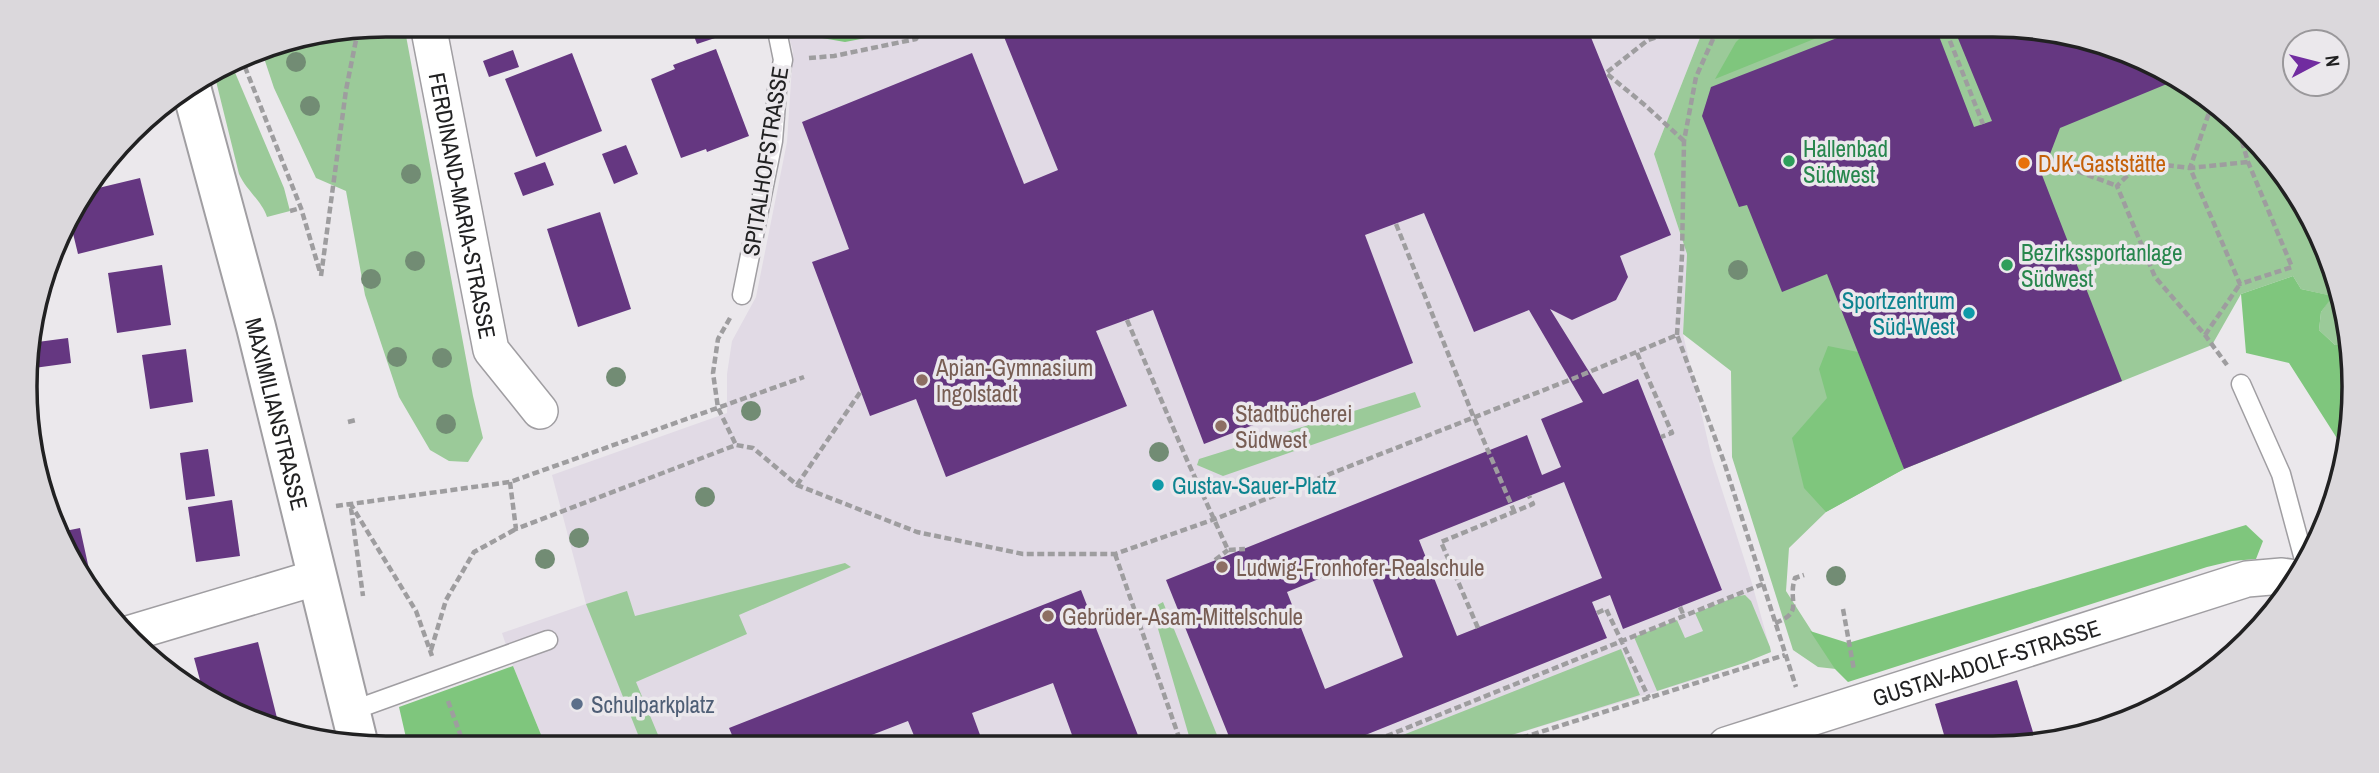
<svg xmlns="http://www.w3.org/2000/svg" width="2379" height="773" viewBox="0 0 2379 773" font-family="'Archivo Narrow',sans-serif">
	<rect width="100%" height="100%" fill="#ebe8ec"/>
	<path fill="#e1dae5" d="M786,26L1703,30L1654,154L1687,254L1683,334L1712,459L1751,580L1771,652L1701,678L1483,744L544,742L513,666L502,633L586,604L552,475L727,413V374L732,341L756,297L787,142L793,51Z"/>
	<path fill="#9bca99" d="M386,25H404L473,396L483,438L468,462L449,461L430,450L399,397L365,295L346,191L316,178L274,88L261,49Z
		M1703,30L2064,32L2194,86L2294,186L2348,316V345H2335L2319,330L2321,312L2332,296L2301,289L2293,276L2241,294L2212,345L1904,469L1826,512L1789,548L1786,591L1836,669L1818,667L1793,650L1732,457L1731,371L1683,334L1687,254L1654,154Z
		M231,63L284,188L290,211L267,217C262,201 246,190 239,174L214,73Z
		M1415,392L1421,407L1223,476L1197,465L1199,459Z
		M845,563L851,567L739,615L747,634L636,682L661,742H641L586,604L627,591L635,616Z
		M1745,595L1751,601L1770,647L1771,652L1744,663L1657,691L1634,637L1677,620L1685,638L1703,631L1695,613L1738,596Z
		M1163,602L1217,735L1197,743H1191L1152,608Z
		M1621,649L1640,695L1483,744H1380Z"/>
	<path fill="#7fc67d" d="M807,26L909,27L908,30L845,42L822,38Z
		M1748,30H1749L1834,31L1715,79L1736,42Z
		M2293,276L2301,289L2333,296L2321,312L2319,330L2335,345H2348L2347,454L2289,363L2246,353L2241,294Z
		M1828,346L1858,352L1904,469L1826,512L1804,488L1792,438L1827,398L1819,369Z
		M2246,525L2263,541L2256,559L2232,561L2207,567L1848,682L1835,669L1810,631L1848,643Z
		M513,666L544,742H407L399,707Z"/>
	<path fill="#653781" fill-rule="evenodd" d="M690,26H724L727,34L697,44Z
		M1000,27L1588,30L1671,235L1620,256L1628,277L1616,300L1572,320L1550,309L1603,394L1638,379L1722,590L1623,629L1610,595L1592,602L1607,638L1343,744H1232L1166,580L1527,435L1542,475L1561,467L1541,419L1583,402L1529,310L1474,332L1424,213L1365,235L1413,363L1204,444L1153,310L1096,331L1127,406L946,477L916,399L870,416L812,262L849,249L802,122L972,53L1024,184L1058,170ZM1564,482L1602,578L1457,636L1419,540ZM1365,560L1403,657L1325,689L1287,592Z
		M1855,31H1861L1872,36L1885,31H1937L1974,127L1992,121L1955,31L2064,32L2179,79L2060,128L2042,175L2122,381L1904,469L1827,274L1782,292L1747,205L1739,207L1702,116L1711,87Z
		M716,49L749,136L707,152L706,149L681,158L651,79L675,69L673,65Z
		M513,50L519,67L489,77L483,61Z
		M572,53L602,131L536,157L505,79Z
		M626,145L638,174L614,184L602,154Z
		M545,162L554,185L523,196L514,173Z
		M140,178L154,235L78,254L69,217L90,190Z
		M600,212L631,309L578,327L547,229Z
		M162,265L171,325L117,333L108,273Z
		M68,338L71,363L34,368L30,343Z
		M186,349L193,402L150,409L142,355Z
		M208,449L215,496L186,500L180,453Z
		M232,500L240,556L196,562L188,507Z
		M80,528L94,592L91,593L86,588L60,532Z
		M1081,590L1141,743H1075L1053,683L972,713L983,743H917L908,721L851,743L735,742L729,728Z
		M258,642L278,722L272,723L204,695L194,658Z
		M2017,680L2037,745H1947L1935,704Z
		M1848,736L1850,745H1820V744Z"/>
	<g fill="none" stroke-linecap="round" stroke-linejoin="round">
		<defs>
			<path id="service" d="M742,295L773,141L777,90L783,60L776,26
				M2241,384L2281,474L2306,567
				M351,711L548,640"/>
			<g id="minor">
				<path id="s1" d="M428,25L491,350L540,411"/>
				<path d="M131,633L318,577"/>
				<path id="s2" d="M1726,745L2247,579L2282,576L2297,578"/>
			</g>
			<g id="tertiary">
				<path id="s3" d="M191,87L256,327L358,742"/>
			</g>
		</defs>
		<use href="#service" stroke="#a09ea2" stroke-width="21"/>
		<use href="#minor" stroke="#a09ea2" stroke-width="38"/>
		<use href="#tertiary" stroke="#a09ea2" stroke-width="42"/>
		<path stroke="#9e9d9f" stroke-width="4.5" stroke-dasharray="7 3.5" stroke-linecap="butt" d="M1946,31L1983,124
			M241,57L301,208L320,272
			M809,58L834,56L916,39L922,27
			M2212,104L2190,168L2141,162L2117,186L2155,277L2205,335L2227,365
			M2239,131L2248,162L2292,267L2240,284L2190,168L2248,162
			M1684,141L1646,106L1606,73L1648,40L1671,32L1704,30
			M2048,160L2117,186
			M290,211L301,208
			M1396,224L1474,418L1514,511
			M321,276L346,90L358,30
			M730,318L718,339L713,373L718,408L736,445
			M1127,320L1187,460L1228,550L1245,549
			M1677,335L1682,256L1684,141L1696,77L1717,30
			M2205,335L2240,284
			M1637,353L1672,433L1661,437
			M348,422L356,420
			M510,482L516,529L736,445L753,448L797,485L917,532L1023,554H1115L1215,519L1577,377L1677,335L1724,462L1796,687
			M797,485L861,391
			M350,503L416,611L432,656
			M336,506L510,482L804,377
			M351,508L363,596
			M1115,554L1181,743
			M1215,560L1228,550
			M1680,607L1684,616
			M1843,609L1854,670
			M1597,613L1606,609L1649,698
			M1775,623C1805,612 1787,602 1795,578L1804,575
			M1478,628L1441,542L1533,504L1529,496
			M431,650L446,600L474,552L516,529
			M448,701L463,742
			M1356,739L1359,744
			M1367,744L1763,584
			M1502,744L1785,655"/>
		<use href="#service" stroke="#fff" stroke-width="18"/>
		<use href="#minor" stroke="#fff" stroke-width="35"/>
		<use href="#tertiary" stroke="#fff" stroke-width="38"/>
	</g>
	<g fill="#728c74">
		<circle cx="296" cy="62" r="10"/>
		<circle cx="310" cy="106" r="10"/>
		<circle cx="411" cy="174" r="10"/>
		<circle cx="415" cy="261" r="10"/>
		<circle cx="1738" cy="270" r="10"/>
		<circle cx="371" cy="279" r="10"/>
		<circle cx="397" cy="357" r="10"/>
		<circle cx="442" cy="358" r="10"/>
		<circle cx="616" cy="377" r="10"/>
		<circle cx="751" cy="411" r="10"/>
		<circle cx="446" cy="424" r="10"/>
		<circle cx="1159" cy="452" r="10"/>
		<circle cx="705" cy="497" r="10"/>
		<circle cx="579" cy="538" r="10"/>
		<circle cx="545" cy="559" r="10"/>
		<circle cx="1836" cy="576" r="10"/>
	</g>
	<g fill="#2e9e5b" stroke="#ebe8ec" stroke-width="2.5">
		<circle cx="1789" cy="161" r="7"/>
		<circle cx="2007" cy="265" r="7"/>
	</g>
	<circle fill="#e8710a" stroke="#ebe8ec" stroke-width="2.5" cx="2024" cy="163" r="7"/>
	<g fill="#0f9aa8" stroke="#ebe8ec" stroke-width="2.5">
		<circle cx="1969" cy="313" r="7"/>
		<circle cx="1158" cy="485" r="7"/>
	</g>
	<g fill="#8d6e63" stroke="#ebe8ec" stroke-width="2.5">
		<circle cx="922" cy="380" r="7"/>
		<circle cx="1221" cy="426" r="7"/>
		<circle cx="1222" cy="567" r="7"/>
		<circle cx="1048" cy="616" r="7"/>
	</g>
	<circle fill="#5c6f8a" stroke="#ebe8ec" stroke-width="2.5" cx="577" cy="704" r="7"/>
	<g text-anchor="middle" dominant-baseline="central" stroke-width="7" stroke-linejoin="round" paint-order="stroke">
		<g font-size="23" fill="#27864d" stroke="#ebe8ec" text-anchor="start">
			<text x="1803" y="148">Hallenbad<tspan x="1803" dy="26">Südwest</tspan></text>
			<text x="2021" y="252">Bezirkssportanlage<tspan x="2021" dy="26">Südwest</tspan></text>
		</g>
		<g font-size="23" fill="#212122" stroke="#ebe8ec">
			<text transform="translate(765 161) rotate(-81)">SPITALHOFSTRASSE</text>
			<text stroke="none"><textPath href="#s1" startOffset="184">FERDINAND-MARIA-STRASSE</textPath></text>
			<text stroke="none"><textPath href="#s3" startOffset="338">MAXIMILIANSTRASSE</textPath></text>
			<text stroke="none"><textPath href="#s2" startOffset="273">GUSTAV-ADOLF-STRASSE</textPath></text>
		</g>
		<g font-size="23" fill="#c56008" stroke="#ebe8ec" text-anchor="start">
			<text x="2038" y="163">DJK-Gaststätte</text>
		</g>
		<g font-size="23" fill="#0d838f" stroke="#ebe8ec" text-anchor="end">
			<text x="1955" y="300">Sportzentrum<tspan x="1955" dy="26">Süd-West</tspan></text>
			<text x="1172" y="485" text-anchor="start">Gustav-Sauer-Platz</text>
		</g>
		<g font-size="23" fill="#785e54" stroke="#ebe8ec" text-anchor="start">
			<text x="936" y="367">Apian-Gymnasium<tspan x="936" dy="26">Ingolstadt</tspan></text>
			<text x="1235" y="413">Stadtbücherei<tspan x="1235" dy="26">Südwest</tspan></text>
			<text x="1236" y="567">Ludwig-Fronhofer-Realschule</text>
			<text x="1062" y="616">Gebrüder-Asam-Mittelschule</text>
		</g>
		<g font-size="23" fill="#4e5e75" stroke="#ebe8ec" text-anchor="start">
			<text x="591" y="704">Schulparkplatz</text>
		</g>
	</g>
	<path d="M0 0H2379V773H0ZM386 37H1993A349 349 0 0 1 2342 386V387A349 349 0 0 1 1993 736H386A349 349 0 0 1 37 387V386A349 349 0 0 1 386 37Z" fill="#dbd8dc" fill-rule="evenodd"/>
	<path fill="none" stroke="#212122" stroke-width="3.5" d="M386 37H1993A349 349 0 0 1 2342 386V387A349 349 0 0 1 1993 736H386A349 349 0 0 1 37 387V386A349 349 0 0 1 386 37Z"/>
	<g transform="translate(2316 63) rotate(83)"><circle r="33" fill="#ebe8ec" stroke="#9a989b" stroke-width="2"/>
	<path d="M0-5L12 26L0 18L-12 26Z" fill="#712ca0"/>
	<text y="-10" font-size="19" font-weight="bold" text-anchor="middle" fill="#212122">N</text>
	</g>
</svg>
